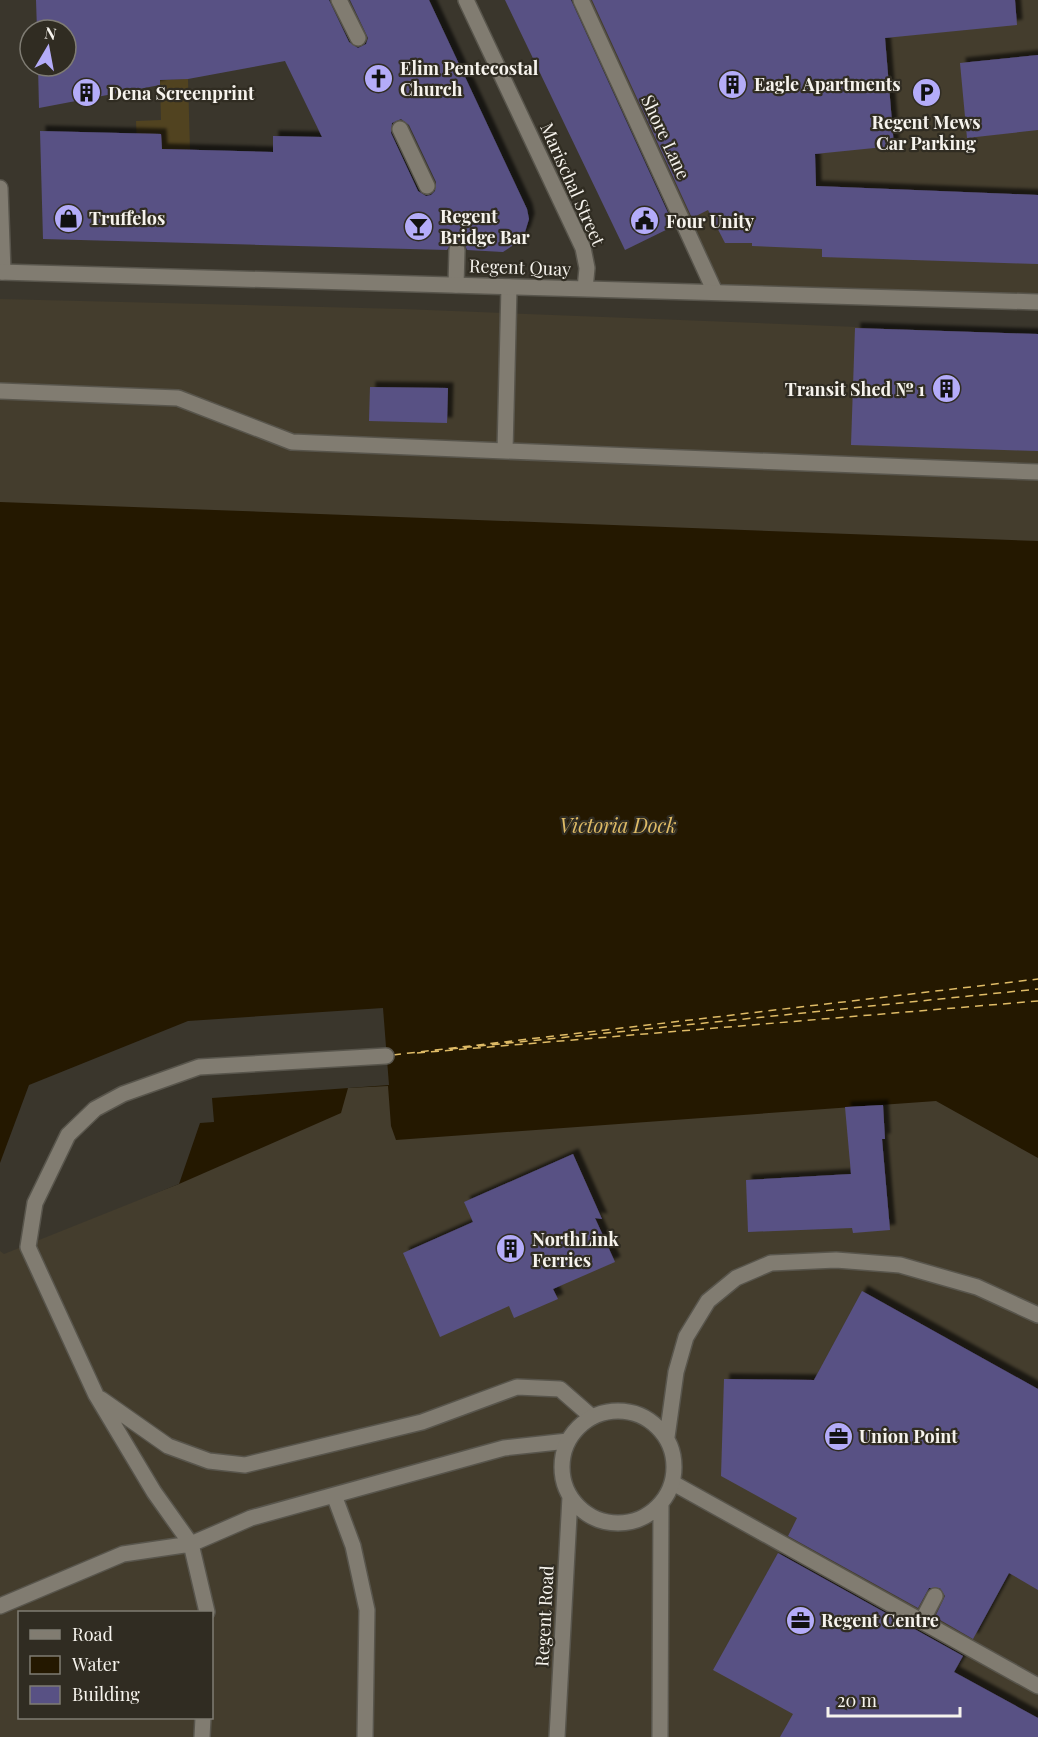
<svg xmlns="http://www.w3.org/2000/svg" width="1038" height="1737" viewBox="0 0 1038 1737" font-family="'Playfair Display',serif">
	<defs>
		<filter id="shadow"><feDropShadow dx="5.5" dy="-5.5" stdDeviation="1.5" flood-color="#0009"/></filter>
	</defs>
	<rect width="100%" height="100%" fill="#3a362c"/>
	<path fill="#443d2d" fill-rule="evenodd" d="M573,0H1038V304L713,297Z
		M0,299L403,309L1038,334V1737H0ZM20,1612H212V1718H20Z"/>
	<path fill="#514320" d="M188,79L190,150L137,149L136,121L161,120L160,80Z"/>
	<path fill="#241800" d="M0,502L1038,541V1158L936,1101L396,1140L391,1126L388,1086L348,1088L341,1113L179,1184L0,1251Z"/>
	<path fill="#3a362c" d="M383,1008L389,1085L212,1098L214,1122L200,1123L179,1184L4,1254L0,1251V1163L29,1085L188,1021Z"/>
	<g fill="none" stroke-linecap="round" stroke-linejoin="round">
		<path stroke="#dfbb66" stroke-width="1.5" stroke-dasharray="8 6" stroke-linecap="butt" d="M450,1049L1038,989
			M417,1053L1038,1001
			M393,1055L1038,979"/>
	</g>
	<path fill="#585184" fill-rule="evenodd" filter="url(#shadow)" d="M36,0H329L349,42L358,48L366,44L368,38L350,0H429L527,209L529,219L525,232L518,242L503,252L467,250L465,245L458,240L452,242L447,250L43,239L40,131L161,134L162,149L273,152V136L322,137L285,61L188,79L160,80V85L39,108L38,66H66V30H37ZM401,119L409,125L436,182L435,191L431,195L426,196L418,191L391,133L392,123Z
		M505,0H571L674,226L625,250Z
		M592,0H1015L1017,25L885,38L894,146L815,154L816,186L1038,195V264L822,257V249L752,246V243H725L708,210L692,218Z
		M1038,55V130L967,138L960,63Z
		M855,328L1038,334V451L851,445Z
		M370,387L448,388L447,423L369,421Z
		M883,1105L885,1139H882L890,1230L853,1233L852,1228L748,1232L746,1180L851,1174L845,1107Z
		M573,1154L602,1219L595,1218L615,1262L553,1289L558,1299L514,1318L509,1306L440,1337L403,1253L473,1222L464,1202Z
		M862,1291L1038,1389V1590L1009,1573L973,1639L935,1617L945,1596L940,1588H929L918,1608L788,1536L797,1518L721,1476L724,1379L814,1380Z
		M778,1553L963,1656L954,1672L1038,1718V1737H780L793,1714L713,1670Z"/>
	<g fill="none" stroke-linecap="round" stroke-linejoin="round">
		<defs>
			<path id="lane" d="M339,0L358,38
				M400,129L427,186
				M456,285L457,250
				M0,391L178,398L292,442L505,451L509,287
				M505,451L1038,472
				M386,1056L199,1067L123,1094L95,1109L68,1135L35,1203L28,1247L96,1395L154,1492L191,1544L251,1518L504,1448L568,1441
				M101,1399L168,1446L209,1461L245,1465L422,1422L517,1387L560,1389L592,1417
				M673,1483L1038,1686
				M334,1495L353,1546L367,1610L365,1737
				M0,1606L123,1554L191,1544L207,1612
				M923,1619L935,1596
				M202,1737L203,1718"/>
			<path id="street" d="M581,0L715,292
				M0,188L3,272
				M562 1467a56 56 0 1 1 112 0a56 56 0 1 1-112 0Z
				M667,1437L676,1372L686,1337L708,1301L736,1278L771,1263L836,1260L900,1265L977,1287L1038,1315
				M557,1737L570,1497
				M660,1737L661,1504"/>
			<path id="secondary" d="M466,0L583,248L587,268L585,289
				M0,272L1038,302"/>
		</defs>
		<use href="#lane" stroke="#58554c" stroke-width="18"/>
		<use href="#street" stroke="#58554c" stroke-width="18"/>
		<use href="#secondary" stroke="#58554c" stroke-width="18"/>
		<use href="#lane" stroke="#817c71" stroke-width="15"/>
		<use href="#street" stroke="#817c71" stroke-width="15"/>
		<use href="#secondary" stroke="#817c71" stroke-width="15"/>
	</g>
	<defs>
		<symbol id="church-disc" viewBox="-11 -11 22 22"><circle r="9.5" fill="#b4acf9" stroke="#302c22"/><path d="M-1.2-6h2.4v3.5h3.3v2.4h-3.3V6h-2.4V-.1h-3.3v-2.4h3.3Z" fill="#111"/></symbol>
		<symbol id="building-disc" viewBox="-11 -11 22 22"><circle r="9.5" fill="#b4acf9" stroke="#302c22"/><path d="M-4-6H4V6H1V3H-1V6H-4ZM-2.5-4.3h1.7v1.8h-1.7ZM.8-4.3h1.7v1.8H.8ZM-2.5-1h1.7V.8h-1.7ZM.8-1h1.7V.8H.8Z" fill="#111"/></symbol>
		<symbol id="parking-disc" viewBox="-11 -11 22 22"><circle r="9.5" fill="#b4acf9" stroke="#302c22"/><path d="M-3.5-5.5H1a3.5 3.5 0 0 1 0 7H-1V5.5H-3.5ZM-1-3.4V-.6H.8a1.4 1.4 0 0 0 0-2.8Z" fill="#111"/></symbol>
		<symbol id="shop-disc" viewBox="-11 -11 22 22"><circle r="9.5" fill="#b4acf9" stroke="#302c22"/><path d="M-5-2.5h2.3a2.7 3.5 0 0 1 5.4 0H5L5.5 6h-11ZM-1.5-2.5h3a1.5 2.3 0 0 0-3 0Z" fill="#111"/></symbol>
		<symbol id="civic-disc" viewBox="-11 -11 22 22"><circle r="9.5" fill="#b4acf9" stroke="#302c22"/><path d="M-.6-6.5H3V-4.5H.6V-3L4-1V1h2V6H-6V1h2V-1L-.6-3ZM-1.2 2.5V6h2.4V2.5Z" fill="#111"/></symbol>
		<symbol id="bar-disc" viewBox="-11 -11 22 22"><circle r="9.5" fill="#b4acf9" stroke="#302c22"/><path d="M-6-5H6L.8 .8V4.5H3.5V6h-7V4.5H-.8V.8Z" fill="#111"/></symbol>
		<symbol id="office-disc" viewBox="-11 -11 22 22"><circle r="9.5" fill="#b4acf9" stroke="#302c22"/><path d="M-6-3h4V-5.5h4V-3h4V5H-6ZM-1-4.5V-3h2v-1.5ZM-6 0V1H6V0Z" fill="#111"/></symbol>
	</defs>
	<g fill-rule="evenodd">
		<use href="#church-disc" x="362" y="62" width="33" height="33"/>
		<use href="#building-disc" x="716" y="68" width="33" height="33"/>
		<use href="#building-disc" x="70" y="76" width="33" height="33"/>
		<use href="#parking-disc" x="910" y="76" width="33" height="33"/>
		<use href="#shop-disc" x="52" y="202" width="33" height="33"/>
		<use href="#civic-disc" x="628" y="204" width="33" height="33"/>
		<use href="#bar-disc" x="402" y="210" width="33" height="33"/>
		<use href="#building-disc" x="930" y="372" width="33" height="33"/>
		<use href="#building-disc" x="494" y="1232" width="33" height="33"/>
		<use href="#office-disc" x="822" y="1420" width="33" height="33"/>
		<use href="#office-disc" x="784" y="1604" width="33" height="33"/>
	</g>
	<g text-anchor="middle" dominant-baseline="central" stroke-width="4.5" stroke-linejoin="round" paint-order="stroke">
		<g font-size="18" font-weight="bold" fill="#f6f3ed" stroke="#302c22" text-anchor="start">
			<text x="400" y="68">Elim Pentecostal<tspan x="400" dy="21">Church</tspan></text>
			<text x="754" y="84">Eagle Apartments</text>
			<text x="108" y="93">Dena Screenprint</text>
			<text x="926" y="122" text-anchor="middle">Regent Mews<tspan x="926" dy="21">Car Parking</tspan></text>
			<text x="440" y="216">Regent<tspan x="440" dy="21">Bridge Bar</tspan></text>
			<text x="89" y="218">Truffelos</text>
			<text x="666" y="221">Four Unity</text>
			<text x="925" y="389" text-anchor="end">Transit Shed № 1</text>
			<text x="532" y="1239">NorthLink<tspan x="532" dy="21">Ferries</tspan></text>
			<text x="859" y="1436">Union Point</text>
			<text x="821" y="1620">Regent Centre</text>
		</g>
		<g font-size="18" fill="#f6f3ed" stroke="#302c22">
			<text transform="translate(666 137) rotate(65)">Shore Lane</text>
			<text transform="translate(573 184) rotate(66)">Marischal Street</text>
			<text transform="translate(520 267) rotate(2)">Regent Quay</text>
			<text transform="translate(544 1616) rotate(-87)">Regent Road</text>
		</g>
		<g font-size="20" font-style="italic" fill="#dfbb66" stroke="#302c22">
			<text x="618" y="824">Victoria Dock</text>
		</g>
	</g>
	<rect x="18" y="1611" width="195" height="108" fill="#302c22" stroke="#7f7c73" stroke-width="1.5"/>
	<rect x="30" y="1630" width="30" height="9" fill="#817c71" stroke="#7f7c73" stroke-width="1.5"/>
	<text x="72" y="1641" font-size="18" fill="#f6f3ed">Road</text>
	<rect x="30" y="1656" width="30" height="18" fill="#241800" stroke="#7f7c73" stroke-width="1.5"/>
	<text x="72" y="1671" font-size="18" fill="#f6f3ed">Water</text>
	<rect x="30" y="1686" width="30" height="18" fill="#585184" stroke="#7f7c73" stroke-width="1.5"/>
	<text x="72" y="1701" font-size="18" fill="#f6f3ed">Building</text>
	<g transform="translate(48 48) rotate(10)"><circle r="28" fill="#302c22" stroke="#7f7c73" stroke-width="1.5"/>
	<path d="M0-4.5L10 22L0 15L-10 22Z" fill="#b4acf9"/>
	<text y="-9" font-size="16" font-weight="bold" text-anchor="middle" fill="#f6f3ed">N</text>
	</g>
	<path d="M828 1707v9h132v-9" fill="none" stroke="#f6f3ed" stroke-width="3"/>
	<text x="837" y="1707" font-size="18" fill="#f6f3ed" stroke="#302c22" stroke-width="4.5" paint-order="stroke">20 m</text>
</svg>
